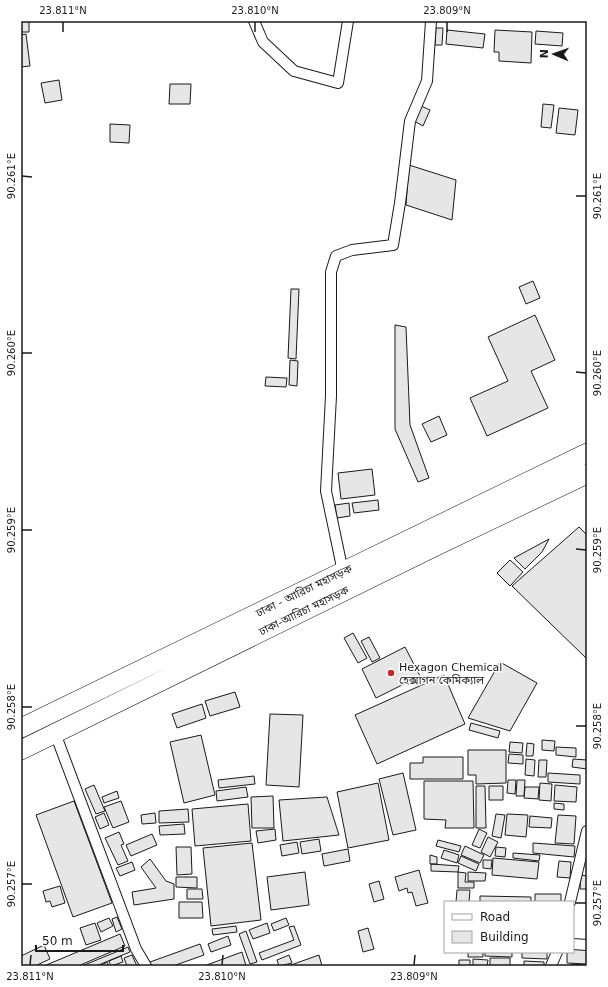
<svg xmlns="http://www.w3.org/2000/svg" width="608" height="987" viewBox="0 0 608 987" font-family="'DejaVu Sans','Noto Sans Bengali',sans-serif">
	<rect width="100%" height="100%" fill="#fff"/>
	<path fill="#e6e6e6" stroke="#1a1a1a" d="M21,21H29V32H21Z
		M436,28H443L442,45H435Z
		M447,30L485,34L483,48L446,44Z
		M495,30L532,32L531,63L499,61V52H494Z
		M536,31L563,33L562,46L535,44Z
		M26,34L30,66L21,67V35Z
		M59,80L62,100L45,103L41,83Z
		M170,84H191L190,104H169Z
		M543,104L554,105L551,128L541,127Z
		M421,106L430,110L423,126L414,121Z
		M559,108L578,110L575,135L556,133Z
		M110,124L130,125L129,143L110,142Z
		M409,165L456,180L452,220L406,205Z
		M533,281L540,298L526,304L519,287Z
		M291,289H299L296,359L288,358Z
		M535,315L555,360L531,371L548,408L487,436L470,398L508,381L488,337Z
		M395,325L406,327L410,425L429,478L418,482L395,429Z
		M290,360L298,361L297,386L289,385Z
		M266,377L287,378L286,387L265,386Z
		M439,416L447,435L431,442L422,424Z
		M372,469L375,495L341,499L338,473Z
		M378,500L379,510L354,513L352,503Z
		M349,503L350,516L337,518L335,505Z
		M579,527L587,535V659L512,586Z
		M549,539L542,552L525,569L514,558Z
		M510,560L523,572L510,586L497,573Z
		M353,633L367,658L358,663L344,638Z
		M369,637L380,658L372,662L361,641Z
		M405,647L420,676L376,698L362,669Z
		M500,662L537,683L510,731L468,718Z
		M444,675L465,724L377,764L355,715Z
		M235,692L240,707L210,716L205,701Z
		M202,704L206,718L177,728L172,714Z
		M270,714L303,715L299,787L266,785Z
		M471,723L500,731L498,738L469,730Z
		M201,735L215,795L184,803L170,742Z
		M542,740L555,741L554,751L542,750Z
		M510,742L523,743L522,753L509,752Z
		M527,743L534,744L533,756H526Z
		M556,747L576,748V757L556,755Z
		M468,750H506V783L476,784V775H468Z
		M509,754L523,755V764L508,763Z
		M423,757H463V779H410V763H423Z
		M526,759L535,760L534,776L525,775Z
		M573,759L587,760V769L572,767Z
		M539,760H547L546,777H538Z
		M403,773L416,830L393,835L379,779Z
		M548,773L580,775V784L548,782Z
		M254,776L255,784L219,788L218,780Z
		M508,780H516L515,794L507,793Z
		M517,780H525L524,796H516Z
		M424,781H473L474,828H445L446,820L424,819Z
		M378,783L389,840L348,848L337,792Z
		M540,783L552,784L551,801L539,800Z
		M94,785L105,811L96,814L85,789Z
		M555,785L577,787L576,802L554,801Z
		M476,786H485L486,828H476Z
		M489,786H503V800H489Z
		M246,787L248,797L217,801L216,791Z
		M525,787H539L538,799L524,798Z
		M117,791L119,798L104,803L102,797Z
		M273,796L274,828H252L251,797Z
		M327,797L339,835L283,841L279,800Z
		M74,801L112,903L73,917L36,815Z
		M121,801L129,822L113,828L104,807Z
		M554,803L564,804V810L554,809Z
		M248,804L251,841L195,846L192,809Z
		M188,809L189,822L159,823V811Z
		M104,813L109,825L100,829L95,817Z
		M155,813L156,823L142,824L141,815Z
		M496,814L505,815L501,838L492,836Z
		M507,814L528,815L526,837L505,835Z
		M558,815L576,816L574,844L555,843Z
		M530,816L552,818L551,828L529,827Z
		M184,824L185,834L160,835L159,826Z
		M275,829L276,840L258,843L256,831Z
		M479,829L487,833L480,848L472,845Z
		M119,832L124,844L121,845L128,861L118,865L105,838Z
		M152,834L157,845L131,856L126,845Z
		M488,837L498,842L490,857L481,852Z
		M319,839L321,851L302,854L300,842Z
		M438,840L461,846L459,852L436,846Z
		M297,842L299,853L282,856L280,845Z
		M252,843L261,920L211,926L203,848Z
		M533,843L575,846L574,857L533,853Z
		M465,846L484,855L480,863L461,855Z
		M176,847H191L192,874L177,875Z
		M496,847L506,848L505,857L495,856Z
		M348,849L350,861L324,866L322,854Z
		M444,850L459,855L457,863L441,858Z
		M513,853L540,855L539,861L513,858Z
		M430,855L437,857V864H430Z
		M461,856L479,864L476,871L458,863Z
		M493,858L539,862L537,879L492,875Z
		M150,859L166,881L174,884V899L134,905L132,892L156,888L141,867Z
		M483,860H492L491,869L483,868Z
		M559,861L571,862L570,878L557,877Z
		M132,862L135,870L120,876L116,868Z
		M431,864L459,866L458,872L431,871Z
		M419,870L428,903L416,906L412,892L408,893L407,888L399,891L395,877Z
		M305,872L309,905L271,910L267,877Z
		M458,872L466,873L465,882H474V888H458Z
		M468,872L486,873L485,881H468Z
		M581,875L587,876V889H580Z
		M176,877H197V888L176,887Z
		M379,881L384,899L374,902L369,884Z
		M60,886L65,903L52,907L50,901L46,902L43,891Z
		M187,889H202L203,899H187Z
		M457,890H470L469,902H456Z
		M535,894H561V902H535Z
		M480,896L531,897V902H480Z
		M179,902H202L203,918H179Z
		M117,917L122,929L116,932L112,919Z
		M109,918L113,926L101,932L97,923Z
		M286,918L289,925L274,931L271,924Z
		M95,923L101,940L86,945L80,928Z
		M267,923L270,933L253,939L249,930Z
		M236,926L237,932L213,935L212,929Z
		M294,926L301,945L262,960L259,953L294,940L289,927Z
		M368,928L374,949L363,952L358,931Z
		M246,931L257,962L250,964L239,934Z
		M120,934L125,946L78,966H44Z
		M228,936L231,945L211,952L208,944Z
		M200,944L204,955L173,966H151L150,962Z
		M44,945L50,959L35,966H21V956Z
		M128,947L130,952L96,966H82Z
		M573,948L587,949V964L567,963V952H573Z
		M242,952L246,966H204Z
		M468,952H483V957H468Z
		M485,952H512V957L485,956Z
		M522,952H547V959L522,958Z
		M132,955L137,966H127L124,958Z
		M289,955L292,963L279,966L277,960Z
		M319,955L322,966H288Z
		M121,956L123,962L111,966L109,961Z
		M490,958H510V966H490Z
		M473,959L488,960L487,966H473Z
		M459,960H470V966H459Z
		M524,961L544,962V966H524Z
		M107,962L109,966H100Z
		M571,964L587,965V966H571Z"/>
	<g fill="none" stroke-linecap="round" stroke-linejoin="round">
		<defs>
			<path id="street" d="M254,21L263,42L294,71L338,83L348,21
				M343,572L326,491L331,396V272L336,256L352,250L393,245L400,203L410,121L427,81L431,21
				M55,733L136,949L146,966
				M570,902L587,831
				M573,944L587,945
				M551,966L557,952"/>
			<path id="highway" d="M21,728L587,453
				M21,750L434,547L587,474"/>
		</defs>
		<use href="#street" stroke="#1a1a1a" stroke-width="12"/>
		<use href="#highway" stroke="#1a1a1a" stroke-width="20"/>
		<use href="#street" stroke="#fff" stroke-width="10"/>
		<use href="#highway" stroke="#fff" stroke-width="19"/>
	</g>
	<path fill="none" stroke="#1a1a1a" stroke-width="1.5" d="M63,32V22M255,32V22M447,32V22M22,176L32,177M576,196H586M22,353H32M576,372L586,373M22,530H32M576,549L586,550M22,707H32M576,726H586M22,884H32M576,903H586M30,965L31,955M222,965L223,955M414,965L415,955"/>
	<circle fill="#c62828" stroke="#fff" stroke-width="1.5" cx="391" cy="673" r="4"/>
	<g text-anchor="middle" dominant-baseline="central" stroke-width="3" stroke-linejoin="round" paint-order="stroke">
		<g font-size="11" fill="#1a1a1a" stroke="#fff">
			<text transform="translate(304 591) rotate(-26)">ঢাকা - আরিচা মহাসড়ক</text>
			<text transform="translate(304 611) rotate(-26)">ঢাকা-আরিচা মহাসড়ক</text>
		</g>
		<g font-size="11" fill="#1a1a1a" stroke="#fff" text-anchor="start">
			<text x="399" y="667">Hexagon Chemical<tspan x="399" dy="13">হেক্সাগন কেমিক্যাল</tspan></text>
		</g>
	</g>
	<rect width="608" height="987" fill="none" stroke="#ffffff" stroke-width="44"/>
	<rect x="444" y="901" width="130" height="52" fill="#ffffff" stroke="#a3a3a3"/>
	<rect x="452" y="914" width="20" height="6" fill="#ffffff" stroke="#a3a3a3"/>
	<text x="480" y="921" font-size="12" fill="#1a1a1a">Road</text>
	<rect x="452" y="931" width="20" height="12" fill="#e6e6e6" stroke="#a3a3a3"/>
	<text x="480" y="941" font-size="12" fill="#1a1a1a">Building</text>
	<g transform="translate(554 54) rotate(272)" stroke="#ffffff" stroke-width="3" paint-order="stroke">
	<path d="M0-3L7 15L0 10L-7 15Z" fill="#1a1a1a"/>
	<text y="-6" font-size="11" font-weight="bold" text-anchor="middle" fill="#1a1a1a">N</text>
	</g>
	<path d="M36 945v6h87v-6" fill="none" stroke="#1a1a1a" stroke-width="2"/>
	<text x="42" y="945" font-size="12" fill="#1a1a1a" stroke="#ffffff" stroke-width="3" paint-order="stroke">50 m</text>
	<rect x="22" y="22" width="564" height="943" fill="none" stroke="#1a1a1a" stroke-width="1.5"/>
	<g font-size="10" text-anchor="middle" fill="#1a1a1a">
		<text x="63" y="14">23.811°N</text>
		<text x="255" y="14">23.810°N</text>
		<text x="447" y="14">23.809°N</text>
		<text transform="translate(11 176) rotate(-90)" y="4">90.261°E</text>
		<text transform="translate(597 196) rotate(-90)" y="4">90.261°E</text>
		<text transform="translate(11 353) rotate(-90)" y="4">90.260°E</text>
		<text transform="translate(597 373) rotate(-90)" y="4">90.260°E</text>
		<text transform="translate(11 530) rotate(-90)" y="4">90.259°E</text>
		<text transform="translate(597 550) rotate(-90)" y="4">90.259°E</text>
		<text transform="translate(11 707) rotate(-90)" y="4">90.258°E</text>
		<text transform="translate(597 726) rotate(-90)" y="4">90.258°E</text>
		<text transform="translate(11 884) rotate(-90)" y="4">90.257°E</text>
		<text transform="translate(597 903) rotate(-90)" y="4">90.257°E</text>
		<text x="30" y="980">23.811°N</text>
		<text x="222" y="980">23.810°N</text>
		<text x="414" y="980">23.809°N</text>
	</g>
</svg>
